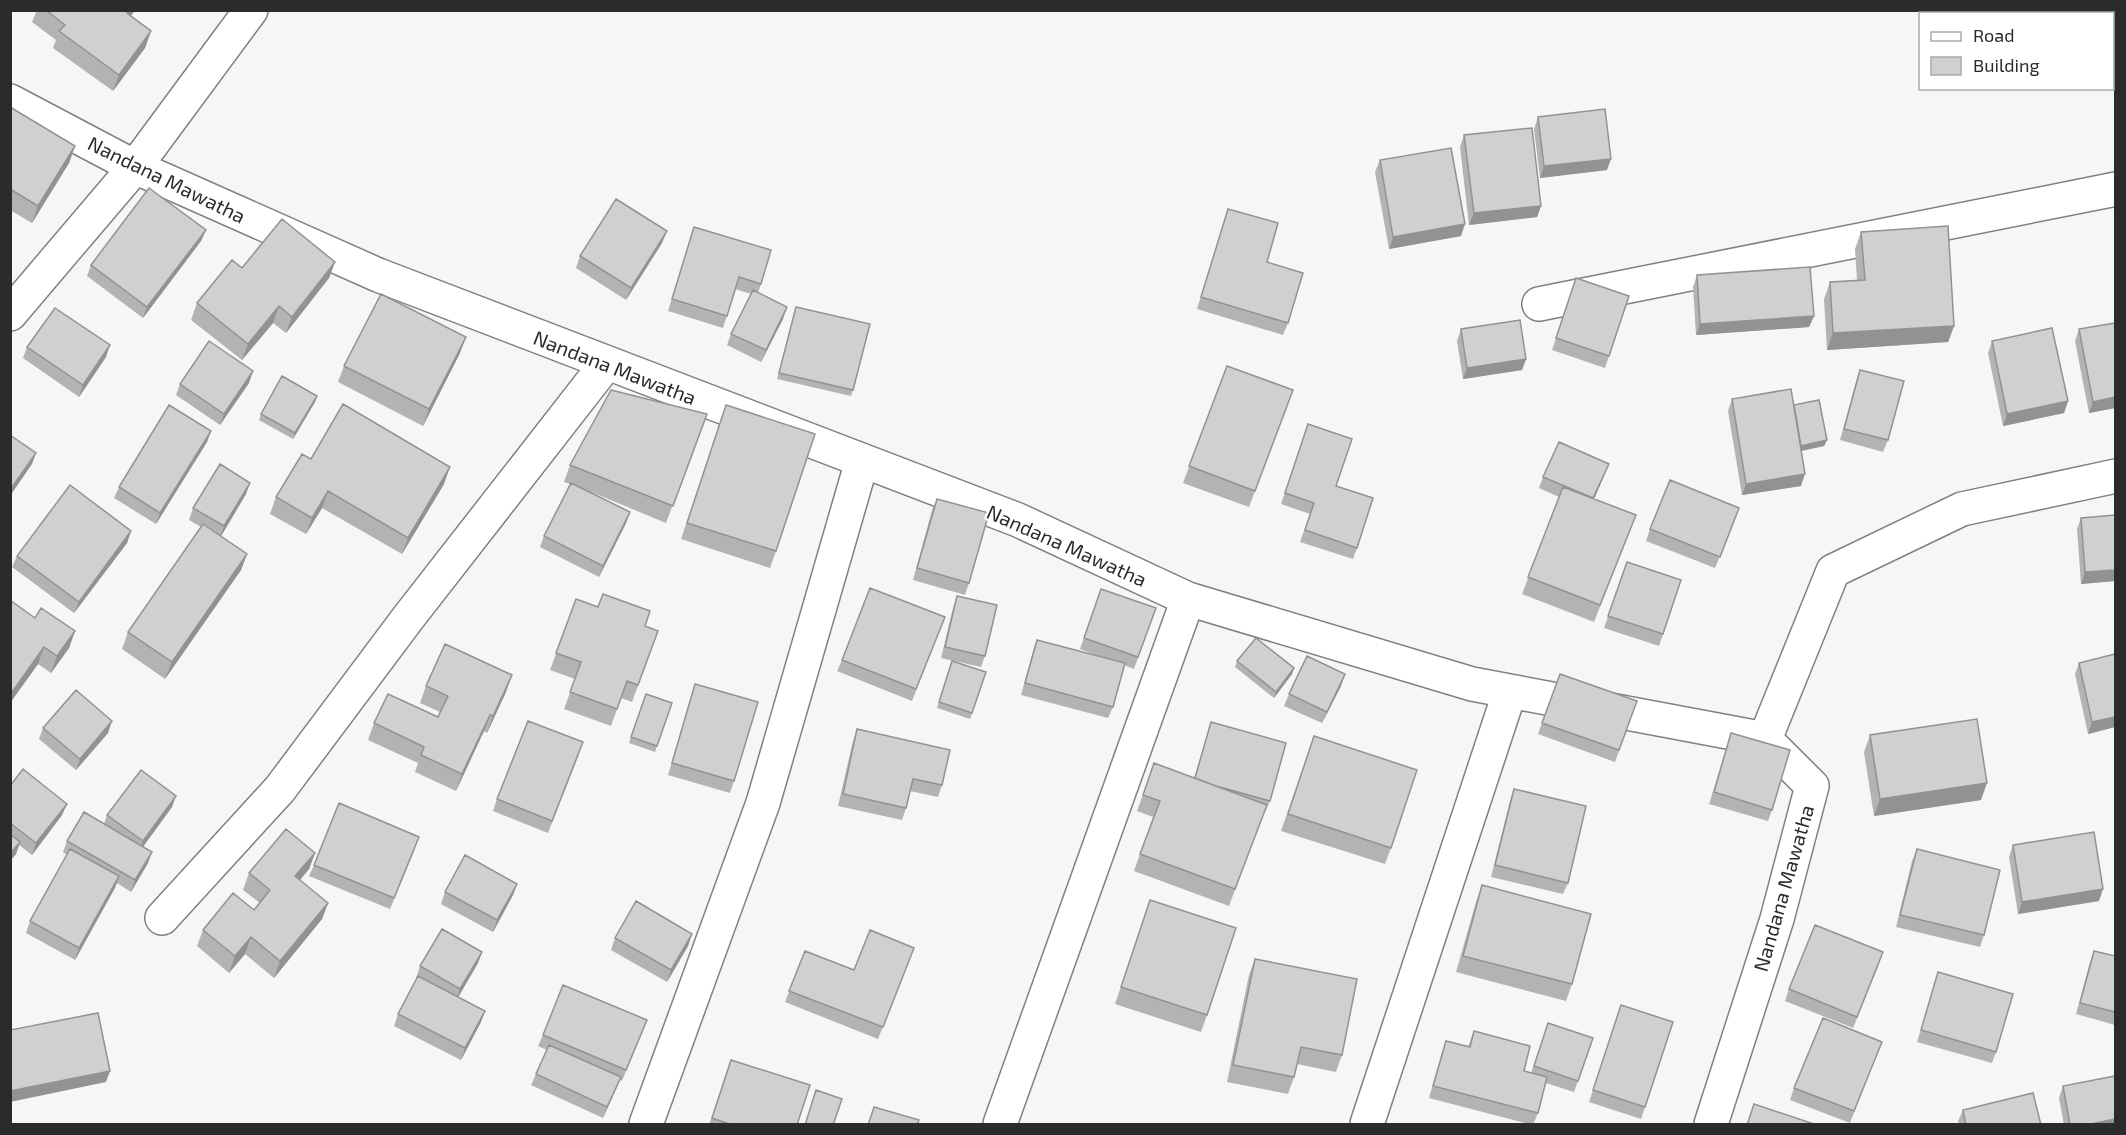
<svg xmlns="http://www.w3.org/2000/svg" width="2126" height="1135" viewBox="0 0 2126 1135" font-family="'Exo 2',sans-serif">
	<rect width="100%" height="100%" fill="#f5f6f7"/>
	<g fill="none" stroke-linecap="round" stroke-linejoin="round">
		<defs>
			<path id="street" d="M10,101L135,167L378,275L1018,520L1188,599L1472,684L1765,739L1812,786L1777,919L1711,1124
				M1539,304L2116,189
				M10,314L135,167L251,10
				M1765,739L1833,571L1962,509L2116,476
				M162,918L280,789L408,618L606,364
				M646,1124L763,803L862,461
				M1000,1124L1188,599
				M1367,1124L1510,691"/>
		</defs>
		<use href="#street" stroke="#7f8081" stroke-width="36"/>
		<use href="#street" stroke="#fff" stroke-width="33"/>
	</g>
	<path fill="#b4b3b4" d="M37,10H135L131,16L151,31L145,48L113,91L53,48L56,40L32,22Z
		M10,107L75,146L69,163L32,223L10,210Z
		M1538,117L1607,170L1540,178L1534,129Z
		M1464,135L1541,206L1537,217L1469,225L1460,147Z
		M1380,160L1461,236L1389,249L1375,172Z
		M1228,209L1267,262L1288,323L1283,335L1197,309Z
		M694,227L761,284L758,293L783,319L761,362L727,345L731,334L751,294L735,289L723,328L668,311Z
		M206,230L201,241L143,318L87,276L91,265Z
		M1861,232L1954,326L1948,342L1827,350L1824,299L1830,282L1857,280L1855,249Z
		M662,243L626,300L576,268L580,256Z
		M335,262L329,278L286,333L273,323L242,360L191,320L197,303L242,268Z
		M1697,275L1814,316L1809,327L1696,335L1693,287Z
		M1576,278L1629,296L1605,368L1552,350Z
		M796,307L853,390L851,396L777,379Z
		M1461,329L1526,359L1522,370L1463,379L1457,341Z
		M2079,329L2115,408L2089,413L2075,341Z
		M1992,341L2068,401L2064,413L2003,426L1988,353Z
		M27,347L106,357L79,397L23,358Z
		M460,353L423,426L338,382L344,366Z
		M1227,366L1293,390L1249,507L1183,483Z
		M1860,370L1888,440L1883,452L1840,440L1856,382Z
		M249,383L220,425L176,395L180,384Z
		M317,396L315,402L293,439L259,420L261,414Z
		M1732,399L1794,405L1827,440L1824,446L1801,451V486L1742,495L1728,411Z
		M726,405L776,551L770,568L681,539Z
		M707,414L666,523L589,491L630,512L626,523L599,577L540,547L544,536L570,484L564,482L570,465Z
		M211,431L207,442L156,524L114,498L119,487Z
		M1304,436L1336,486L1357,548L1353,559L1300,542L1310,514L1281,504Z
		M311,459L444,484L402,554L322,508L306,534L270,514L276,497Z
		M1609,464L1594,499L1636,515L1594,622L1522,594L1559,497L1539,488L1543,477Z
		M246,494L221,536L247,554L241,570L165,679L122,649L128,632L201,527L189,520L193,508Z
		M937,499L969,583L965,595L913,580L932,510Z
		M2115,515V581L2081,584L2077,529L2081,518Z
		M1735,519L1715,568L1646,541L1650,529Z
		M131,531L127,543L74,613L12,567L17,556Z
		M1627,562L1681,580L1659,646L1604,628Z
		M1101,589L1156,608L1134,669L1124,665L1113,707L1108,718L1021,695L1033,651L1037,640L1098,656L1080,649Z
		M957,596L985,656L981,667L941,658L953,608Z
		M576,599L658,631L632,702L621,698L611,726L564,709L575,679L550,670Z
		M10,600L35,618L75,631L69,648L51,673L38,664L10,703Z
		M945,617L912,701L837,671L842,660Z
		M952,661L986,672L970,719L937,708Z
		M1237,661L1294,668L1292,674L1274,698L1235,667Z
		M2079,663L2115,727L2088,734L2075,674Z
		M1560,674L1637,701L1615,762L1538,734Z
		M695,684L734,781L730,793L668,775Z
		M426,686L506,692L487,733L484,731L456,791L415,772L418,763L368,740L374,723L438,717L440,712L420,703Z
		M1341,686L1322,723L1284,706L1289,694Z
		M646,694L672,703L655,752L629,743Z
		M1211,722L1270,801L1265,812H1264L1229,906L1134,871L1153,817L1137,811L1154,763L1194,778Z
		M43,728L108,733L76,770L39,739Z
		M857,729L942,785L938,797L910,791L906,808L902,820L838,806L853,741Z
		M1731,733L1772,810L1768,821L1709,804Z
		M1870,735L1981,800L1874,816L1864,752Z
		M1308,753L1391,848L1385,864L1281,831Z
		M579,754L548,833L493,811L497,799Z
		M10,786L67,804L62,815L32,855L19,845L16,854L10,861Z
		M1514,789L1568,883L1563,894L1491,877L1510,801Z
		M172,807L143,847L148,863L131,892L117,883L75,960L26,933L30,921L67,855L63,852L67,841L104,824L107,815Z
		M2013,845L2099,901L2018,914L2009,857Z
		M415,849L390,909L309,876L314,865Z
		M1917,849L1984,935L1980,947L1896,927L1912,861Z
		M315,853L309,869L300,880L328,903L322,919L274,978L245,954L229,973L197,946L203,930L254,910L260,903L243,890L249,873Z
		M517,884L513,895L493,932L441,904L445,892Z
		M1482,885L1572,984L1566,1001L1456,972L1476,902Z
		M1150,900L1207,1015L1201,1032L1115,1004Z
		M692,934L688,946L667,982L611,950L615,938Z
		M914,948L878,1039L785,1002L805,951L854,970Z
		M2094,951L2115,956V1025L2076,1014L2090,962Z
		M482,952L478,963L458,997L485,1011L481,1022L461,1060L394,1026L398,1014L417,979L416,978L420,966Z
		M1255,959L1342,1055L1336,1072L1297,1064L1294,1077L1288,1094L1227,1082L1249,975Z
		M1879,964L1853,1028L1785,1001L1789,989Z
		M1938,972L1996,1052L1992,1063L1917,1042Z
		M1617,1017L1645,1107L1641,1119L1589,1102Z
		M1548,1023L1593,1038L1574,1092L1546,1083L1538,1113L1533,1125L1429,1098L1442,1053L1446,1041L1468,1047L1474,1031L1524,1071L1531,1073Z
		M643,1031L622,1081L620,1080L603,1118L531,1085L547,1050L538,1046L543,1035Z
		M1877,1053L1850,1123L1790,1100L1794,1088Z
		M727,1071L797,1125H709Z
		M2063,1086L2115,1125H2064L2059,1098Z
		M1963,1110L2041,1125H1959L1958,1121Z"/>
	<path fill="#929292" d="M129,10H135L121,29L127,13Z
		M151,31L145,48L113,91L119,75Z
		M75,146L69,163L32,223L38,206Z
		M1611,159L1607,170L1540,178L1544,166Z
		M1541,206L1537,217L1469,225L1474,213Z
		M1465,224L1461,236L1389,249L1393,237Z
		M206,230L201,241L143,318L147,307Z
		M667,231L662,243L626,300L631,288Z
		M335,262L329,278L286,333L292,317Z
		M279,306L273,323L242,360L248,344Z
		M787,307L783,319L761,362L766,350Z
		M1814,316L1809,327L1696,335L1700,324Z
		M1954,326L1948,342L1827,350L1833,333Z
		M466,337L460,353L423,426L429,409Z
		M110,345L106,357L79,397L83,385Z
		M1526,359L1522,370L1463,379L1467,368Z
		M253,371L249,383L220,425L224,414Z
		M317,396L315,402L293,439L295,433Z
		M2115,397V408L2089,413L2093,402Z
		M2068,401L2064,413L2003,426L2007,414Z
		M211,431L207,442L156,524L160,513Z
		M1827,440L1824,446L1796,452L1799,446Z
		M36,453L32,464L10,496V490Z
		M1609,464L1604,476L1589,511L1593,499Z
		M450,467L444,484L402,554L408,538Z
		M1805,474L1801,486L1742,495L1746,484Z
		M250,483L246,494L220,538L224,526Z
		M328,491L322,508L306,534L312,518Z
		M630,512L626,523L599,577L603,566Z
		M131,531L127,543L74,613L79,602Z
		M247,554L241,570L165,679L172,662Z
		M2115,570V581L2081,584L2085,572Z
		M75,631L69,648L51,673L57,656Z
		M44,647L38,664L10,703V695Z
		M1294,668L1292,674L1274,698L1276,692Z
		M1345,674L1341,686L1322,723L1327,712Z
		M512,675L506,692L487,733L493,716Z
		M490,715L484,731L456,791L462,774Z
		M2115,717V727L2088,734L2092,722Z
		M112,721L108,733L76,770L80,759Z
		M1987,783L1981,800L1874,816L1880,799Z
		M176,796L172,807L139,852L143,841Z
		M67,804L62,815L32,855L36,843Z
		M20,842L16,854L10,861V854Z
		M152,852L148,863L131,892L135,880Z
		M315,853L309,869L289,893L295,876Z
		M119,876L115,888L75,960L79,948Z
		M517,884L513,895L493,932L497,920Z
		M2103,889L2099,901L2018,914L2022,902Z
		M328,903L322,919L274,978L280,961Z
		M692,934L688,946L667,982L671,970Z
		M251,937L245,954L229,973L235,956Z
		M482,952L478,963L456,1001L460,989Z
		M485,1011L481,1022L461,1060L465,1048Z
		M110,1071L106,1082L10,1102V1091Z
		M621,1077L616,1089L603,1118L607,1107Z
		M2115,1119V1125H2086Z"/>
	<path fill="#d1d0d1" stroke="#929292" stroke-width="1.5" d="M46,10H129L127,13L151,31L119,75L59,31L65,25Z
		M10,107L75,146L38,206L10,189Z
		M1605,109L1611,159L1544,166L1538,117Z
		M1532,128L1541,206L1474,213L1464,135Z
		M1451,148L1465,224L1393,237L1380,160Z
		M149,188L206,230L147,307L91,265Z
		M616,199L667,231L631,288L580,256Z
		M1228,209L1278,223L1267,262L1303,273L1288,323L1201,297Z
		M282,219L335,262L292,317L279,306L248,344L197,303L232,260L242,268Z
		M1948,226L1954,326L1833,333L1830,282L1865,280L1861,232Z
		M694,227L771,250L761,284L739,277L727,316L672,299Z
		M1810,267L1814,316L1700,324L1697,275Z
		M1576,278L1629,296L1609,356L1556,338Z
		M753,290L787,307L766,350L731,334Z
		M381,294L466,337L429,409L344,366Z
		M796,307L870,324L853,390L779,373Z
		M55,308L110,345L83,385L27,347Z
		M1520,320L1526,359L1467,368L1461,329Z
		M2115,323V397L2093,402L2079,329Z
		M2052,328L2068,401L2007,414L1992,341Z
		M209,341L253,371L224,414L180,384Z
		M1227,366L1293,390L1255,491L1189,466Z
		M1860,370L1904,381L1888,440L1844,429Z
		M282,376L317,396L295,433L261,414Z
		M1791,389L1805,474L1746,484L1732,399Z
		M611,390L707,414L673,506L570,465Z
		M1819,400L1827,440L1801,446L1794,405Z
		M343,404L450,467L408,538L328,491L312,518L276,497L302,454L311,459Z
		M169,405L211,431L160,513L119,487Z
		M726,405L815,434L776,551L687,523Z
		M1308,424L1352,439L1336,486L1373,498L1357,548L1305,530L1314,503L1285,493Z
		M10,435L36,453L10,490Z
		M1559,442L1609,464L1593,498L1543,477Z
		M220,464L250,483L224,526L193,508Z
		M1670,480L1739,508L1720,557L1650,529Z
		M571,483L630,512L603,566L544,536Z
		M70,485L131,531L79,602L17,556Z
		M1563,487L1636,515L1600,605L1528,577Z
		M937,499L989,513L969,583L917,568Z
		M2115,515V570L2085,572L2081,518Z
		M203,524L247,554L172,662L128,632Z
		M1627,562L1681,580L1663,634L1608,616Z
		M870,588L945,617L916,689L842,660Z
		M1101,589L1156,608L1138,657L1084,638Z
		M603,594L650,611L645,626L658,631L638,685L627,681L617,709L570,692L581,662L556,653L576,599L598,607Z
		M957,596L997,605L985,656L945,647Z
		M10,600L35,618L41,608L75,631L57,656L44,647L10,695Z
		M1256,638L1294,668L1276,692L1237,661Z
		M1037,640L1125,663L1113,707L1025,683Z
		M445,644L512,675L493,716L490,715L462,774L421,755L424,747L374,723L388,694L438,717L448,696L426,686Z
		M2115,654V717L2092,722L2079,663Z
		M1307,656L1345,674L1327,712L1289,694Z
		M952,661L986,672L972,713L939,702Z
		M1560,674L1637,701L1619,750L1542,723Z
		M695,684L758,702L734,781L672,763Z
		M76,690L112,721L80,759L43,728Z
		M646,694L672,703L657,746L631,737Z
		M1977,719L1987,783L1880,799L1870,735Z
		M528,721L583,742L552,821L497,799Z
		M1211,722L1286,743L1270,801L1216,786L1195,778Z
		M857,729L950,750L942,785L913,779L906,808L843,794Z
		M1731,733L1790,750L1772,810L1714,792Z
		M1314,736L1417,770L1391,848L1288,814Z
		M1154,763L1267,805L1235,889L1140,854L1160,801L1143,795Z
		M23,769L67,804L36,843L10,823V786Z
		M141,770L176,796L143,841L107,815Z
		M1514,789L1586,806L1568,883L1495,865Z
		M339,803L419,837L394,898L314,865Z
		M84,812L152,852L135,880L67,841Z
		M286,829L315,853L295,876L328,903L280,961L251,937L235,956L203,930L233,893L254,910L270,890L249,873Z
		M2094,832L2103,889L2022,902L2013,845Z
		M10,834L20,842L10,854Z
		M70,849L119,876L79,948L30,921Z
		M1917,849L2000,870L1984,935L1900,915Z
		M465,855L517,884L497,920L445,892Z
		M1482,885L1591,914L1572,984L1463,956Z
		M1150,900L1236,928L1207,1015L1121,987Z
		M636,901L692,934L671,970L615,938Z
		M1815,925L1883,952L1857,1017L1789,989Z
		M442,929L482,952L460,989L420,966Z
		M870,930L914,948L883,1027L789,991L805,951L854,970Z
		M2094,951L2115,956V1012L2080,1003Z
		M1255,959L1357,979L1342,1055L1301,1047L1294,1077L1233,1065Z
		M1938,972L2013,994L1996,1052L1921,1030Z
		M418,976L485,1011L465,1048L398,1014Z
		M563,985L647,1020L626,1070L543,1035Z
		M1621,1005L1673,1022L1645,1107L1593,1090Z
		M98,1013L110,1071L10,1091V1030Z
		M1823,1018L1882,1042L1854,1111L1794,1088Z
		M1548,1023L1593,1038L1578,1081L1534,1066Z
		M1474,1031L1530,1046L1524,1071L1547,1077L1538,1113L1433,1086L1446,1041L1470,1047Z
		M549,1045L621,1077L607,1107L536,1074Z
		M731,1060L810,1085L797,1125H732L712,1118Z
		M2115,1076V1119L2086,1125H2070L2063,1086Z
		M816,1090L842,1099L833,1125H805Z
		M2033,1093L2041,1125H1966L1963,1110Z
		M1754,1104L1817,1125H1747Z
		M874,1107L919,1120L917,1125H868Z"/>
	<g text-anchor="middle" dominant-baseline="central" stroke-width="4.5" stroke-linejoin="round" paint-order="stroke">
		<g font-size="20" fill="#2b2b2b" stroke="#fff">
			<text transform="translate(167 179) rotate(26)">Nandana Mawatha</text>
			<text transform="translate(615 367) rotate(21)">Nandana Mawatha</text>
			<text transform="translate(1067 545) rotate(24)">Nandana Mawatha</text>
			<text transform="translate(1783 888) rotate(-74)">Nandana Mawatha</text>
		</g>
	</g>
	<rect width="2126" height="1135" fill="none" stroke="#2b2b2b" stroke-width="24"/>
	<rect x="1919" y="12" width="195" height="78" fill="#ffffff" stroke="#aaaaaa" stroke-width="1.5"/>
	<rect x="1931" y="32" width="30" height="9" fill="#ffffff" stroke="#aaaaaa" stroke-width="1.5"/>
	<text x="1973" y="42" font-size="18" fill="#2b2b2b">Road</text>
	<rect x="1931" y="57" width="30" height="18" fill="#d1d0d1" stroke="#aaaaaa" stroke-width="1.5"/>
	<text x="1973" y="72" font-size="18" fill="#2b2b2b">Building</text>
</svg>
